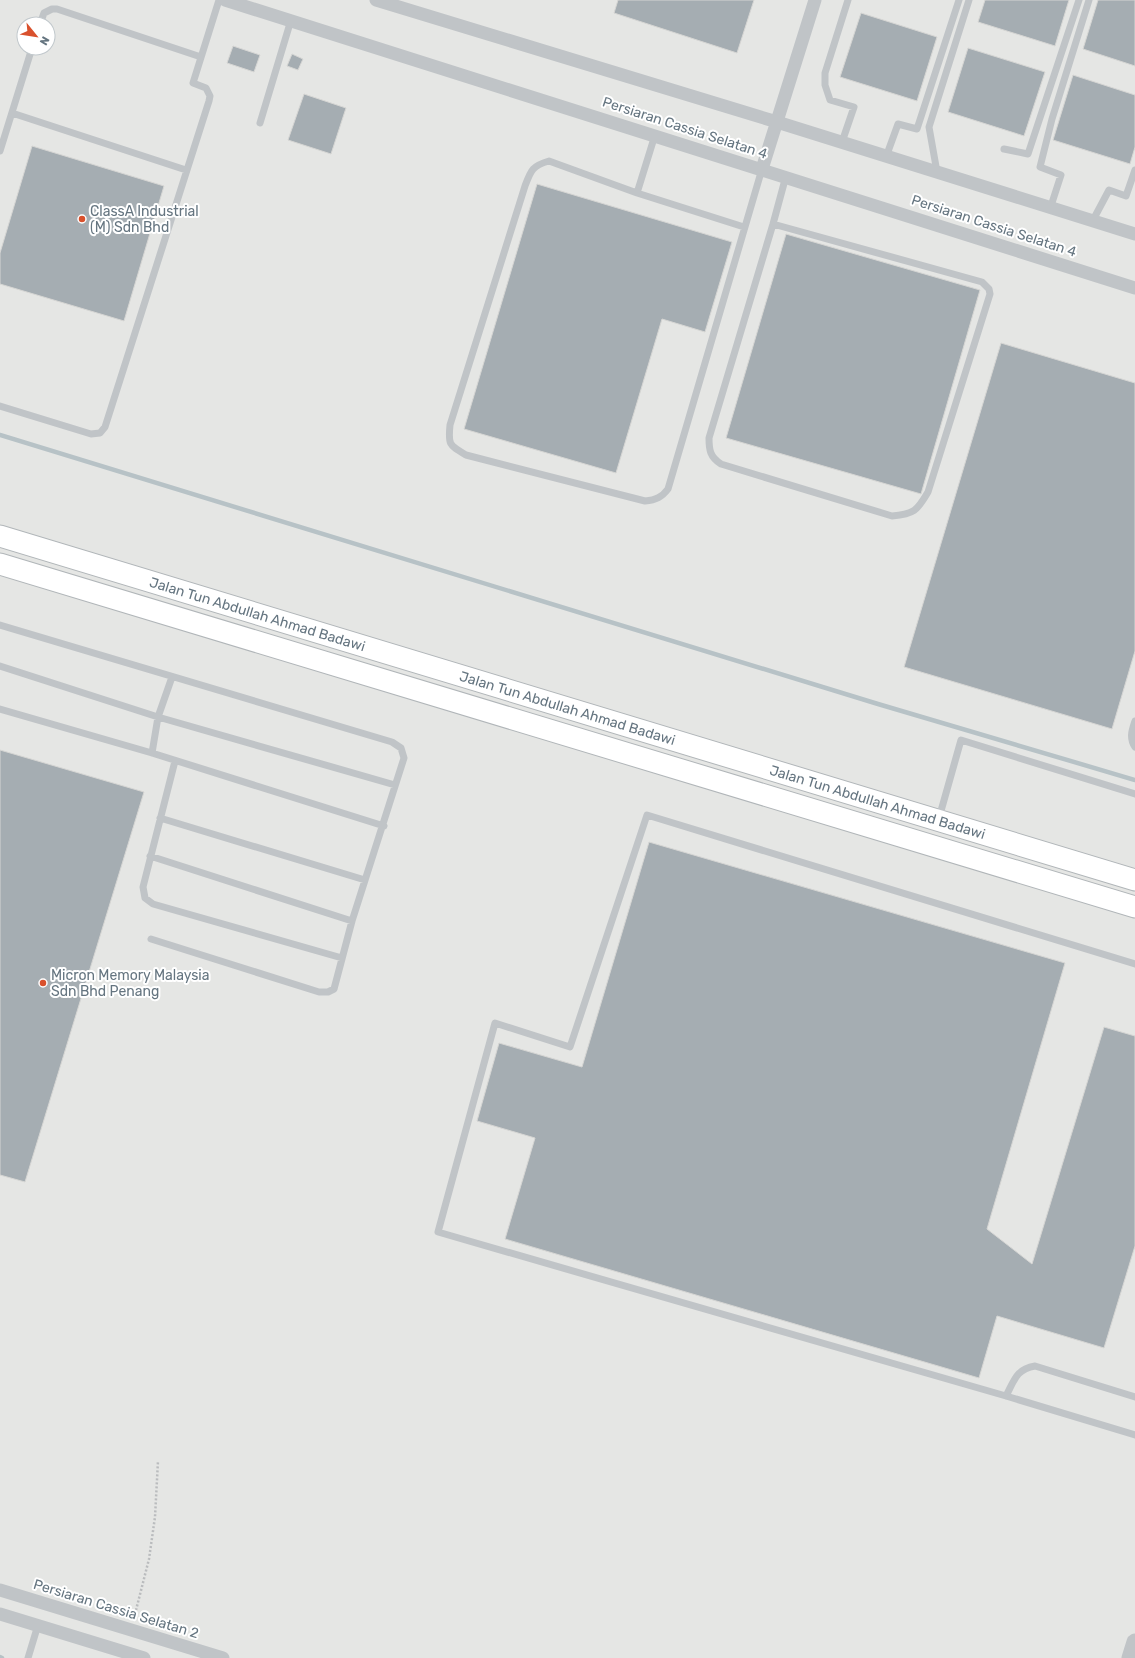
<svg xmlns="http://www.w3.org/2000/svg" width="1135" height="1658" viewBox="0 0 1135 1658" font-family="Rubik,sans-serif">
	<rect width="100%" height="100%" fill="#f5f4f1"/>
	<path fill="#e5e6e4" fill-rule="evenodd" d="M0,0H1135V1658H0ZM24,24H48V48H24Z"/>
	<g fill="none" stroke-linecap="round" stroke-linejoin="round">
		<path stroke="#b7c2c6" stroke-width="4.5" d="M0,435L878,704L1135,780
			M0,1657L2,1658"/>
	</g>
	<path fill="#a5adb2" stroke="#d6d6d4" d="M618,0H754L737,53L614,13Z
		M985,0H1069L1055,46L978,22Z
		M1098,0H1135V66L1083,49Z
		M861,13L937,37L917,101L840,77Z
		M233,46L260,55L254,72L227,63Z
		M968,48L1045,72L1024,136L948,112Z
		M292,54L303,59L298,70L287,66Z
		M1073,75L1135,95V147L1130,164L1053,140Z
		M304,94L346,108L331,154L288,140Z
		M32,146L164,186L124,321L0,284V253Z
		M537,184L732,242L705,332L662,319L616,473L464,429Z
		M786,234L980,290L921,494L726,438Z
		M1001,343L1135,383V651L1112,729L904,667Z
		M0,750L144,792L25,1182L0,1175Z
		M649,842L1065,963L987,1229L1032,1264L1104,1027L1135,1036V1246L1104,1348L997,1316L979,1378L505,1239L535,1138L477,1121L499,1043L582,1067Z"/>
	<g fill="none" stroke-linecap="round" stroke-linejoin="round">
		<defs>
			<g id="primary">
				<path id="s1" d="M0,536L1135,880"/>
				<path d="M0,564L1135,907"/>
			</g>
		</defs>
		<use href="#primary" stroke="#b1b6b9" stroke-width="23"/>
		<path stroke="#babcbe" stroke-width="2.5" stroke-dasharray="2 2" stroke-linecap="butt" d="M134,1618L149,1559L155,1517L158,1461"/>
		<path stroke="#c0c4c7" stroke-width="7" d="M40,24L44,13L52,9H57L201,57
			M12,113L186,170
			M260,123L291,20
			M842,142L854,107L830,100L825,85V73L848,0
			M1004,149L1028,154L1079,0
			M0,151L32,48
			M886,157L898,124L917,129L959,0
			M937,172L929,127L969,0
			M637,193L655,135
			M1050,209L1061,175L1040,167L1052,119L1089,0
			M1092,222L1109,190L1126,196L1135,170
			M773,224L982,282L989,289L990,294L928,492C917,511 914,514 892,516L721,464C710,457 709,450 709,438L773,224L786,176
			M744,227L637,193L549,161C532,166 531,170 525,186L450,425C448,445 449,445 466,455L645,501C656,500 662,497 668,489L762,169
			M0,406L91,434L100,433L105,427L209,101L210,96L206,88L193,83L219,0
			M0,625L392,742L401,748L404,758L352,921L334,989L328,992H319L151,939
			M0,666L158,717L395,785
			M0,709L152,753L384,826
			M1135,721C1132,730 1129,738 1135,747
			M152,753L158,717L172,677
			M175,761L143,887L145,898L153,904L342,958
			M160,818L365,880
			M939,818L961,740L1135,794
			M150,856L352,921
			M1135,964L647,815L570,1047L495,1023L438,1232L1006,1396L1135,1435
			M1006,1396C1014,1381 1016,1369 1035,1366L1135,1397
			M28,1658L38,1625"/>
		<path stroke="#c0c4c7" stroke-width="13" d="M225,0L1135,288
			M376,0L777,122L1135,234
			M762,169L815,0
			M0,1590L223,1658
			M0,1614L144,1658"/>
		<path stroke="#c0c4c7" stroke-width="17" d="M1130,1658L1135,1642"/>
		<use href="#primary" stroke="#fff" stroke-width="21"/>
	</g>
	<g fill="#d9512d" stroke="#fff" stroke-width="1.5">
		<circle cx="82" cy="219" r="4"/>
		<circle cx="43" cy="983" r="4"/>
	</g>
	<g text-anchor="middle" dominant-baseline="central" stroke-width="4" stroke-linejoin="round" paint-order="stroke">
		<g font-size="14" fill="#657580" stroke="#fff">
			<text transform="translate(685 128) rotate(18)">Persiaran Cassia Selatan 4</text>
			<text transform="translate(994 226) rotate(18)">Persiaran Cassia Selatan 4</text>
			<text stroke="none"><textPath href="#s1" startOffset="269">Jalan Tun Abdullah Ahmad Badawi</textPath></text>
			<text stroke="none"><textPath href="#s1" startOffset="593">Jalan Tun Abdullah Ahmad Badawi</textPath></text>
			<text stroke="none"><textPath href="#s1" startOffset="917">Jalan Tun Abdullah Ahmad Badawi</textPath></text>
			<text transform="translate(116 1609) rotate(17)">Persiaran Cassia Selatan 2</text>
		</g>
		<g font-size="14" fill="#657580" stroke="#fff" text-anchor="start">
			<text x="90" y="211">ClassA Industrial<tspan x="90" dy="16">(M) Sdn Bhd</tspan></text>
			<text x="51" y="975">Micron Memory Malaysia<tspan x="51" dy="16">Sdn Bhd Penang</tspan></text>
		</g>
	</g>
	<g transform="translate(36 36) rotate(120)"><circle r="19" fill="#ffffff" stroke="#c1c8cc"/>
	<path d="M0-3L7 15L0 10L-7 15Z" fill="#d9512d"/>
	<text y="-6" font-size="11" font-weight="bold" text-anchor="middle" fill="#657580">N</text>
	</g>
</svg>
